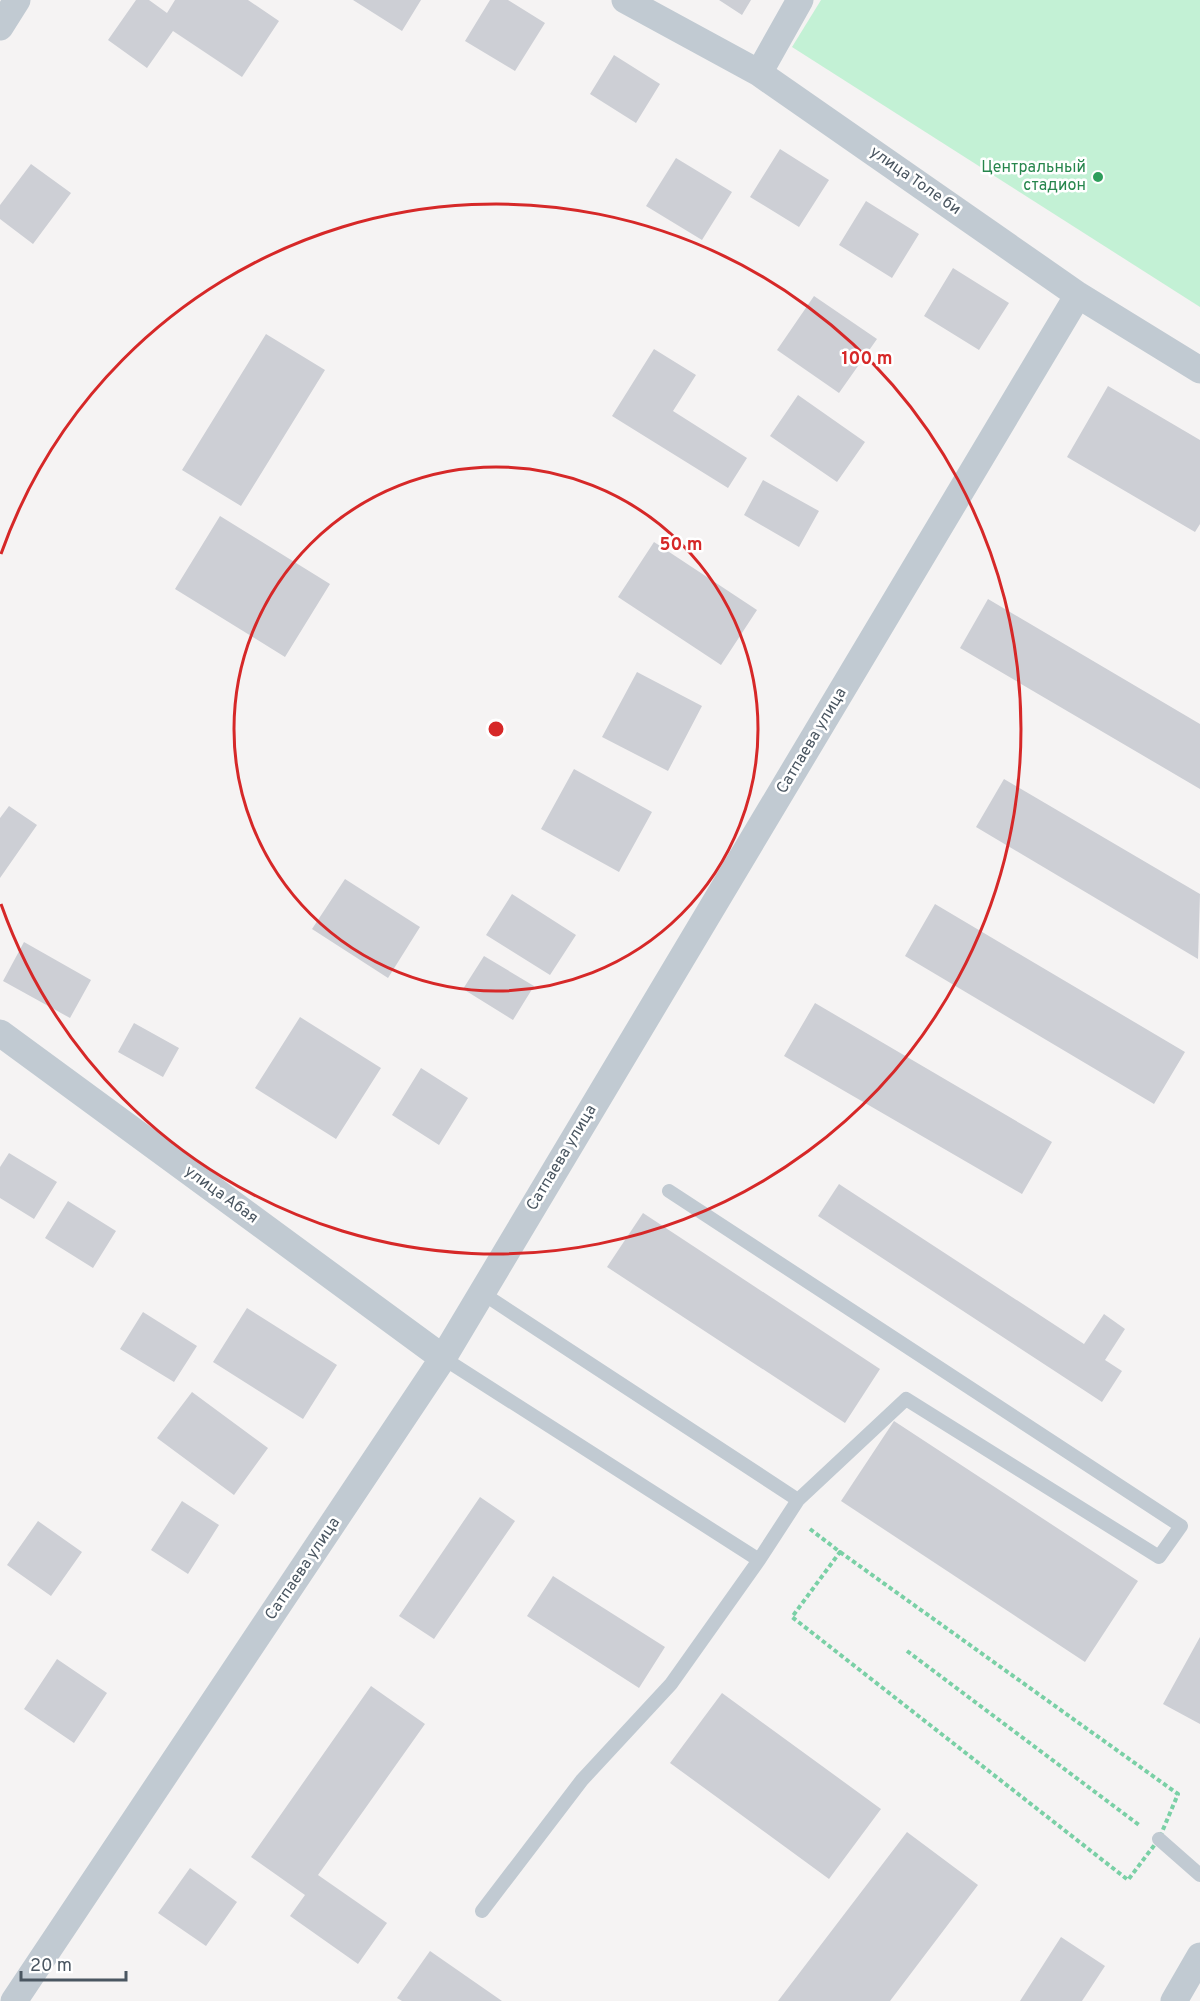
<svg xmlns="http://www.w3.org/2000/svg" width="1200" height="2001" viewBox="0 0 1200 2001" font-family="Overpass,sans-serif">
	<rect width="100%" height="100%" fill="#f5f3f3"/>
	<path fill="#c3f1d5" d="M821,0H1200V307L792,47Z"/>
	<path fill="#cdcfd5" d="M136,0H149L167,13L175,0H248L279,21L242,77L173,31L147,68L108,40Z
		M353,0H421L402,31Z
		M490,0H508L545,23L515,71L465,41Z
		M719,0H751L742,15Z
		M614,55L660,84L636,123L590,94Z
		M780,149L829,180L799,227L750,197Z
		M676,158L732,192L702,240L646,206Z
		M31,164L71,193L33,244L0,219V205Z
		M866,201L919,234L892,278L839,245Z
		M953,268L1009,303L979,350L924,316Z
		M814,296L877,339L839,393L777,350Z
		M266,334L325,370L241,506L182,470Z
		M654,349L696,375L673,411L747,458L728,488L612,416Z
		M1108,386L1200,440V524L1195,532L1067,457Z
		M798,395L865,442L837,482L770,436Z
		M763,480L819,511L799,547L744,515Z
		M220,516L330,584L285,657L175,589Z
		M654,542L757,610L721,665L618,597Z
		M988,599L1200,724V789L960,648Z
		M637,672L702,706L668,771L602,737Z
		M574,769L652,812L619,872L541,829Z
		M1004,779L1200,894L1198,959L976,827Z
		M9,806L37,825L0,878V818Z
		M345,879L420,927L388,978L312,929Z
		M512,894L576,935L550,975L486,935Z
		M935,904L1185,1052L1154,1104L905,956Z
		M24,942L91,980L70,1018L3,981Z
		M484,956L534,986L513,1020L463,989Z
		M815,1003L1052,1142L1022,1194L784,1056Z
		M300,1017L381,1068L336,1139L255,1088Z
		M134,1023L179,1048L163,1077L118,1052Z
		M421,1068L468,1098L439,1145L392,1115Z
		M9,1153L57,1182L34,1219L0,1198V1167Z
		M839,1184L1084,1344L1104,1314L1125,1329L1105,1360L1122,1371L1102,1402L818,1216Z
		M68,1201L116,1231L93,1268L45,1238Z
		M643,1213L880,1369L845,1423L607,1267Z
		M247,1308L337,1365L303,1419L213,1362Z
		M143,1312L197,1346L174,1382L120,1349Z
		M192,1392L268,1448L234,1495L157,1438Z
		M894,1421L1138,1581L1085,1662L841,1501Z
		M480,1497L515,1521L434,1639L399,1616Z
		M182,1501L219,1525L188,1574L151,1550Z
		M38,1521L82,1552L51,1596L7,1565Z
		M553,1576L665,1647L639,1688L527,1616Z
		M1200,1637V1724L1163,1704Z
		M57,1659L107,1693L74,1743L24,1709Z
		M371,1686L425,1724L318,1875L387,1923L358,1964L290,1916L305,1895L251,1857Z
		M722,1693L881,1809L829,1879L670,1763Z
		M907,1832L978,1885L890,2001H778Z
		M190,1868L237,1902L206,1946L158,1913Z
		M1061,1937L1105,1966L1082,2001H1020Z
		M430,1951L502,2001H402L397,1998Z"/>
	<g fill="none" stroke-linecap="round" stroke-linejoin="round">
		<path stroke="#7ad0a6" stroke-width="4" stroke-dasharray="4.5 3" stroke-linecap="butt" d="M810,1529L840,1552
			M840,1552L1178,1794L1159,1839L1128,1880L792,1617Z
			M907,1651L1139,1825"/>
		<path stroke="#c1cad2" stroke-width="14" d="M482,1293L798,1500
			M443,1358L759,1560
			M1159,1839L1200,1875
			M482,1911L582,1780L671,1684L759,1560L798,1500L906,1399L1159,1557L1181,1526L669,1191"/>
		<path stroke="#c1cad2" stroke-width="27" d="M625,0L759,73L1078,295L1200,370
			M0,27L17,0
			M759,73L800,0
			M0,1033L443,1358
			M14,2001L443,1358L1078,295
			M1174,2001L1200,1956"/>
	</g>
	<g fill="none" stroke="#d62828" stroke-width="3">
		<circle cx="496" cy="729" r="262"/>
		<path d="M1 554A525 525 0 1 1 1 904"/>
	</g>
	<circle fill="#2e9e5b" stroke="#fff" stroke-width="2" cx="1098" cy="177" r="6"/>
	<g text-anchor="middle" dominant-baseline="central" stroke-width="5" stroke-linejoin="round" paint-order="stroke">
		<g font-size="16" fill="#27864d" stroke="#fff" text-anchor="end">
			<text x="1086" y="168">Центральный<tspan x="1086" dy="18">стадион</tspan></text>
		</g>
		<g font-size="16" fill="#4a5661" stroke="#fff">
			<text transform="translate(915 181) rotate(35)">улица Толе би</text>
			<text transform="translate(812 741) rotate(-59)">Сатпаева улица</text>
			<text transform="translate(562 1158) rotate(-59)">Сатпаева улица</text>
			<text transform="translate(221 1195) rotate(36)">улица Абая</text>
			<text transform="translate(303 1569) rotate(-56)">Сатпаева улица</text>
		</g>
	</g>
	<circle cx="496" cy="729" r="9" fill="#d62828" stroke="#fff" stroke-width="3"/>
	<g font-size="18" text-anchor="middle" font-weight="bold" fill="#d62828" stroke="#fff" stroke-width="5" stroke-linejoin="round" paint-order="stroke">
		<text x="867" y="364">100 m</text>
		<text x="681" y="550">50 m</text>
	</g>
	<path d="M21 1971v9h105v-9" fill="none" stroke="#4a5661" stroke-width="3"/>
	<text x="30" y="1971" font-size="18" fill="#4a5661" stroke="#ffffff" stroke-width="4.5" paint-order="stroke">20 m</text>
</svg>
